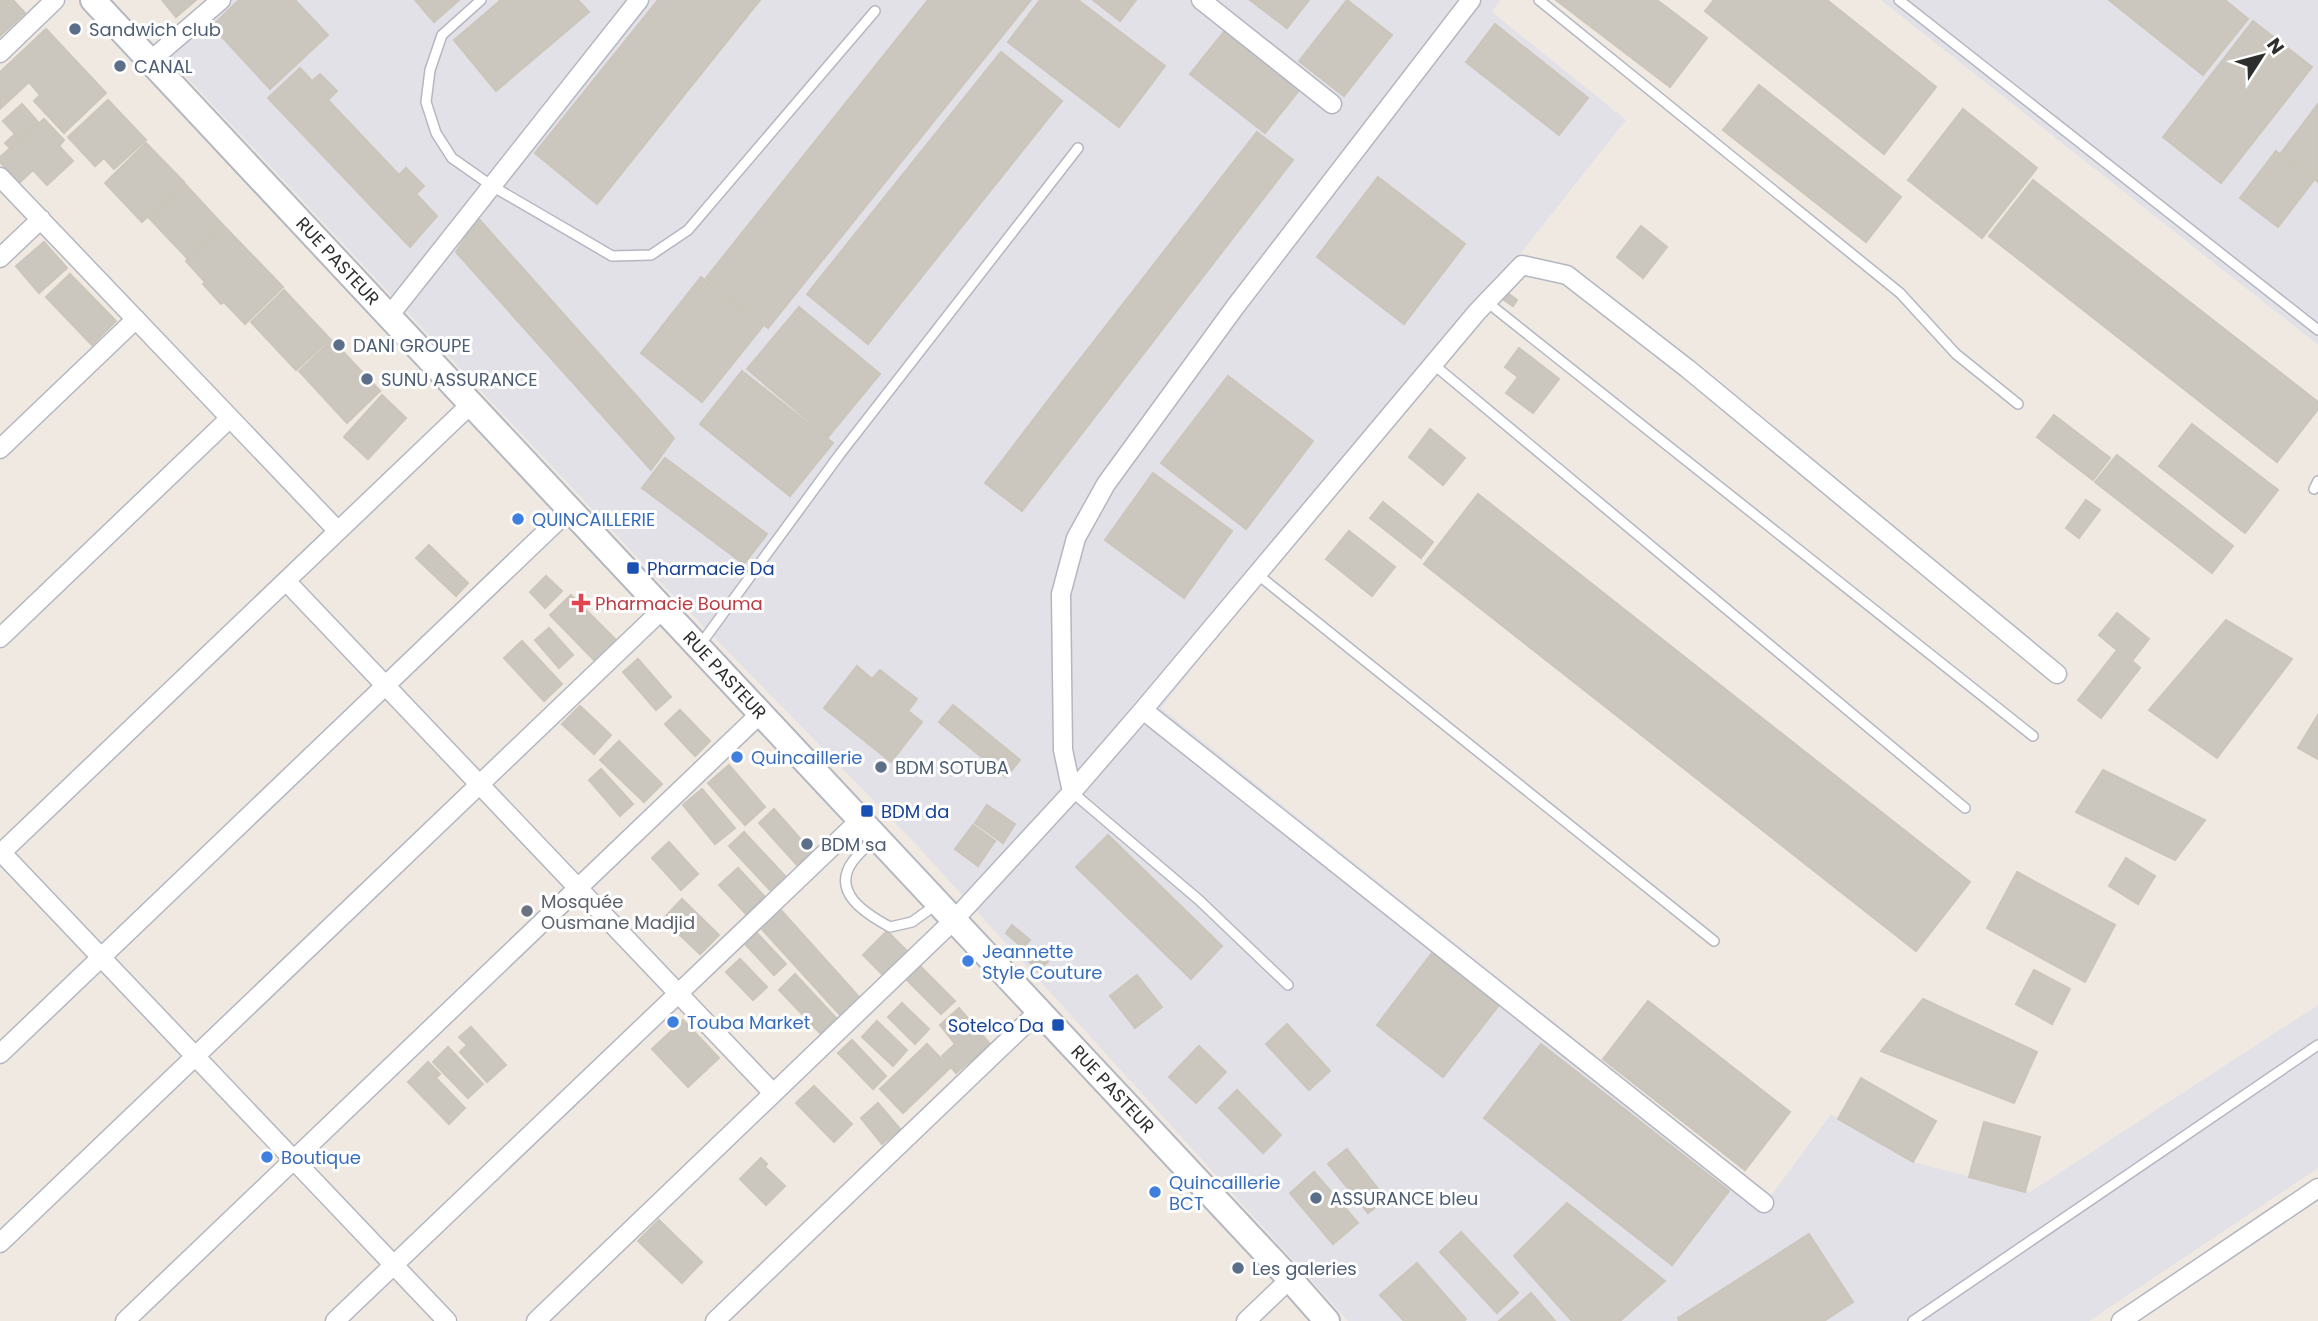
<svg xmlns="http://www.w3.org/2000/svg" width="2318" height="1321" viewBox="0 0 2318 1321" font-family="Poppins,sans-serif">
	<rect width="100%" height="100%" fill="#efe9e1"/>
	<path fill="#e3e1e8" d="M229,0H1500L1492,12L1626,120L1161,708L1771,1196L1831,1114L1913,1162L2030,1192L2318,1005V1168L2089,1321H1348L914,842L669,591L166,55Z
		M1881,0H2318V345Z"/>
	<path fill="#cbc7bf" stroke="#cbc5ba" stroke-width="2" d="M0,0H13L25,13L0,36Z
		M162,0H196L176,17Z
		M239,0H295L328,35L270,89L212,26Z
		M415,0H459L434,22Z
		M501,0H578L589,12L496,91L454,40Z
		M658,0H760L597,204L535,153Z
		M928,0H1031L768,328L706,278Z
		M1040,0H1078L1165,66L1119,127L1008,42Z
		M1093,0H1136L1120,21Z
		M1250,0H1309L1287,28Z
		M1347,0L1392,35L1344,96L1299,61Z
		M1556,0H1657L1707,38L1670,87Z
		M1714,0H1827L1936,87L1884,154L1705,11Z
		M2109,0H2225L2248,19L2203,75Z
		M2253,21L2312,67L2221,183L2163,137Z
		M1495,24L1588,98L1559,135L1466,62Z
		M1227,28L1301,88L1265,133L1190,74Z
		M46,29L106,93L64,133L34,101L40,95L29,82L0,109V72Z
		M1001,52L1062,101L868,344L807,294Z
		M300,68L312,81L320,74L337,91L328,100L399,175L406,168L424,186L416,194L437,216L410,247L268,98Z
		M1759,85L1901,197L1866,242L1723,130Z
		M108,100L146,140L114,169L104,158L95,166L68,137Z
		M22,104L38,122L9,147L5,143L15,134L3,121Z
		M2318,104V182L2281,153Z
		M1963,109L2037,168L1982,238L1908,180Z
		M44,119L64,140L59,146L73,161L47,185L33,170L19,183L0,162V157Z
		M1257,132L1293,160L1100,410L1063,381Z
		M146,143L184,182L142,222L105,183Z
		M2276,151L2314,180L2278,227L2240,198Z
		M1378,177L1465,244L1404,324L1317,257Z
		M2033,180L2318,402V409L2277,462L1989,236Z
		M185,184L222,224L187,258L149,218Z
		M478,218L674,438L651,470L456,252Z
		M223,225L283,287L245,324L224,302L221,304L203,284L205,282L186,261Z
		M1641,226L1667,247L1643,278L1617,257Z
		M44,242L67,268L39,293L16,266Z
		M70,274L116,321L92,345L46,297Z
		M701,277L763,326L702,402L641,353Z
		M284,290L330,339L296,370L251,322Z
		M1505,291L1517,300L1513,306L1501,298Z
		M799,307L880,374L828,437L747,369Z
		M332,340L380,391L347,423L299,371Z
		M1519,348L1559,379L1533,413L1506,393L1518,377L1505,367Z
		M742,371L833,443L790,496L700,424Z
		M1228,376L1313,441L1246,529L1161,463Z
		M1063,381L1100,410L1022,511L985,483Z
		M382,395L406,418L368,459L344,437Z
		M2054,415L2110,458L2093,480L2037,437Z
		M2192,424L2278,490L2245,533L2159,466Z
		M1430,429L1465,458L1443,485L1409,457Z
		M2117,455L2233,546L2212,573L2095,482Z
		M665,458L767,534L744,564L642,488Z
		M1153,473L1232,531L1184,598L1105,540Z
		M1478,494L1970,882L1916,951L1424,564Z
		M2086,500L2100,510L2079,538L2066,528Z
		M1383,502L1433,542L1421,558L1370,518Z
		M1349,531L1395,567L1372,596L1326,559Z
		M429,545L468,583L456,596L416,558Z
		M546,576L562,591L545,608L530,592Z
		M571,595L617,641L596,662L550,615Z
		M2117,613L2149,639L2132,661L2140,668L2101,718L2078,700L2117,650L2099,635Z
		M2226,620L2292,659L2217,758L2149,710Z
		M549,628L573,655L559,668L535,640Z
		M522,641L562,684L544,701L504,658Z
		M638,659L671,697L656,710L623,672Z
		M857,666L872,679L880,670L917,699L908,711L922,722L891,762L824,708Z
		M953,705L1020,760L1006,777L939,722Z
		M580,706L611,735L594,754L562,724Z
		M680,710L710,741L695,756L665,724Z
		M2318,715V759L2298,748Z
		M619,741L662,784L644,802L600,760Z
		M729,765L765,807L745,825L708,783Z
		M601,769L633,804L620,816L589,780Z
		M2103,770L2205,820L2175,860L2076,812Z
		M702,789L735,828L715,844L683,805Z
		M987,805L1015,824L1003,843L975,823Z
		M774,809L812,852L797,865L759,823Z
		M973,825L995,841L978,866L955,849Z
		M744,832L785,876L770,890L729,846Z
		M1108,835L1222,946L1191,979L1076,867Z
		M669,842L698,874L681,890L652,858Z
		M2126,858L2155,876L2138,904L2109,886Z
		M738,868L765,897L746,914L719,885Z
		M2017,872L2115,925L2085,982L1987,928Z
		M682,899L719,935L700,954L663,919Z
		M779,908L860,998L841,1016L759,926Z
		M1012,925L1030,940L1023,948L1006,933Z
		M887,931L907,951L883,975L863,955Z
		M756,932L786,964L774,975L744,943Z
		M1034,947L1048,962L1037,971L1024,955Z
		M1432,953L1499,1005L1443,1077L1377,1025Z
		M740,959L767,987L753,1000L726,972Z
		M919,965L955,1001L941,1014L906,979Z
		M2034,970L2070,989L2052,1024L2016,1004Z
		M795,974L837,1019L821,1034L779,990Z
		M1137,975L1162,1007L1135,1028L1110,996Z
		M1923,999L2037,1052L2014,1103L1881,1051Z
		M1648,1001L1790,1112L1745,1170L1603,1059Z
		M902,1003L929,1029L915,1044L888,1017Z
		M959,1008L990,1044L956,1073L942,1056L955,1044L940,1025Z
		M683,1020L719,1058L688,1087L652,1049Z
		M877,1021L907,1050L893,1066L862,1037Z
		M1287,1024L1330,1071L1309,1090L1266,1044Z
		M471,1027L506,1065L487,1082L460,1052L467,1045L459,1037Z
		M852,1040L886,1076L873,1089L838,1053Z
		M927,1044L950,1068L903,1113L880,1089Z
		M1541,1044L1729,1191L1672,1265L1484,1118Z
		M1199,1046L1226,1072L1196,1103L1169,1077Z
		M448,1047L483,1084L468,1098L433,1062Z
		M428,1062L440,1074L436,1078L465,1108L449,1124L408,1082Z
		M1861,1078L1936,1121L1913,1162L1838,1119Z
		M814,1086L852,1124L834,1142L796,1103Z
		M1237,1090L1281,1135L1263,1153L1219,1108Z
		M878,1103L900,1129L882,1144L861,1118Z
		M1984,1122L2040,1137L2025,1192L1969,1177Z
		M1347,1149L1386,1199L1368,1213L1328,1164Z
		M761,1158L767,1164L765,1167L785,1186L766,1205L740,1179Z
		M1314,1172L1358,1223L1333,1244L1290,1193Z
		M1567,1203L1665,1281L1620,1321H1572L1514,1256Z
		M659,1220L702,1262L682,1283L638,1241Z
		M1461,1232L1518,1293L1497,1313L1440,1252Z
		M1809,1234L1853,1302L1824,1321H1679L1678,1318Z
		M1417,1263L1466,1319L1464,1321H1404L1380,1295Z
		M1531,1293L1555,1321H1499Z"/>
	<g fill="none" stroke-linecap="round" stroke-linejoin="round">
		<defs>
			<path id="lane" d="M481,0L442,35L430,70L426,102L436,133L452,158L492,186L612,256L651,255L688,230L875,11
				M1539,0L1900,293L1956,354L2018,404
				M1899,0L2318,330
				M1487,302L2033,736
				M1433,364L1965,808
				M2314,489L2318,481
				M1257,574L1714,941
				M700,645L840,454L1078,148
				M1072,792L1199,900L1288,985
				M876,837C868,845 859,853 853,861C830,892 866,914 890,927L912,922L937,904
				M1913,1321L2318,1045"/>
			<path id="street" d="M1201,0L1332,104
				M0,53L55,0
				M150,61L221,0
				M0,177L338,531
				M0,258L41,219
				M389,316L639,0
				M0,449L136,319
				M286,581L773,1093
				M0,638L230,418
				M1143,710L1764,1203
				M1072,792L1063,750L1061,594L1076,538L1106,484L1235,307L1471,0
				M0,851L447,1321
				M0,854L471,404
				M0,1054L570,509
				M0,1243L663,609
				M125,1321L761,713
				M335,1321L860,820
				M536,1321L954,920L1072,792L1143,710L1477,312L1522,265L1567,275L1688,369L2057,674
				M715,1321L1039,1011
				M1246,1321L1290,1279
				M2121,1321L2318,1188"/>
			<path id="secondary" d="M93,0L1290,1279L1327,1321"/>
		</defs>
		<use href="#lane" stroke="#b4b7c1" stroke-width="12"/>
		<use href="#street" stroke="#b4b7c1" stroke-width="21"/>
		<use href="#secondary" stroke="#b4b7c1" stroke-width="28"/>
		<use href="#lane" stroke="#fff" stroke-width="9"/>
		<use href="#street" stroke="#fff" stroke-width="18"/>
		<use href="#secondary" stroke="#fff" stroke-width="24"/>
	</g>
	<g fill="#5c6f8a" stroke="#fff" stroke-width="2.5">
		<circle cx="75" cy="29" r="7"/>
		<circle cx="120" cy="66" r="7"/>
		<circle cx="339" cy="345" r="7"/>
		<circle cx="367" cy="379" r="7"/>
		<circle cx="881" cy="767" r="7"/>
		<circle cx="807" cy="844" r="7"/>
		<circle cx="1316" cy="1198" r="7"/>
		<circle cx="1238" cy="1268" r="7"/>
	</g>
	<g fill="#3f7fe0" stroke="#fff" stroke-width="2.5">
		<circle cx="518" cy="519" r="7"/>
		<circle cx="737" cy="757" r="7"/>
		<circle cx="968" cy="961" r="7"/>
		<circle cx="673" cy="1022" r="7"/>
		<circle cx="267" cy="1157" r="7"/>
		<circle cx="1155" cy="1192" r="7"/>
	</g>
	<g fill="#1a4fb4" stroke="#fff" stroke-width="2.5">
		<rect x="626" y="561" width="14" height="14" rx="3.5"/>
		<rect x="860" y="804" width="14" height="14" rx="3.5"/>
		<rect x="1051" y="1018" width="14" height="14" rx="3.5"/>
	</g>
	<path fill="#e0444e" stroke="#fff" stroke-width="2.5" d="M577.5 592.5h7v7h7v7h-7v7h-7v-7h-7v-7h7z"/>
	<circle fill="#6b7280" stroke="#fff" stroke-width="2.5" cx="527" cy="911" r="7"/>
	<g text-anchor="middle" dominant-baseline="central" stroke-width="6" stroke-linejoin="round" paint-order="stroke">
		<g font-size="18" fill="#4e5e75" stroke="#fff" text-anchor="start">
			<text x="89" y="29">Sandwich club</text>
			<text x="134" y="66">CANAL</text>
			<text x="353" y="345">DANI GROUPE</text>
			<text x="381" y="379">SUNU ASSURANCE</text>
			<text x="895" y="767">BDM SOTUBA</text>
			<text x="821" y="844">BDM sa</text>
			<text x="1330" y="1198">ASSURANCE bleu</text>
			<text x="1252" y="1268">Les galeries</text>
		</g>
		<g font-size="18" fill="#2e2e2e" stroke="#fff">
			<text transform="translate(338 261) rotate(47)">RUE PASTEUR</text>
			<text transform="translate(725 675) rotate(47)">RUE PASTEUR</text>
			<text transform="translate(1113 1089) rotate(47)">RUE PASTEUR</text>
		</g>
		<g font-size="18" fill="#366cbe" stroke="#fff" text-anchor="start">
			<text x="532" y="519">QUINCAILLERIE</text>
			<text x="751" y="757">Quincaillerie</text>
			<text x="982" y="951">Jeannette<tspan x="982" dy="21">Style Couture</tspan></text>
			<text x="687" y="1022">Touba Market</text>
			<text x="281" y="1157">Boutique</text>
			<text x="1169" y="1182">Quincaillerie<tspan x="1169" dy="21">BCT</tspan></text>
		</g>
		<g font-size="18" fill="#164399" stroke="#fff" text-anchor="start">
			<text x="647" y="568">Pharmacie Da</text>
			<text x="881" y="811">BDM da</text>
			<text x="1044" y="1025" text-anchor="end">Sotelco Da</text>
		</g>
		<g font-size="18" fill="#be3a42" stroke="#fff" text-anchor="start">
			<text x="595" y="603">Pharmacie Bouma</text>
		</g>
		<g font-size="18" fill="#5b616d" stroke="#fff" text-anchor="start">
			<text x="541" y="901">Mosquée<tspan x="541" dy="21">Ousmane Madjid</tspan></text>
		</g>
	</g>
	<g transform="translate(2262 56) rotate(54)" stroke="#ffffff" stroke-width="5" paint-order="stroke">
	<path d="M0-5L12 26L0 18L-12 26Z" fill="#2e2e2e"/>
	<text y="-10" font-size="19" font-weight="bold" text-anchor="middle" fill="#2e2e2e">N</text>
	</g>
</svg>
